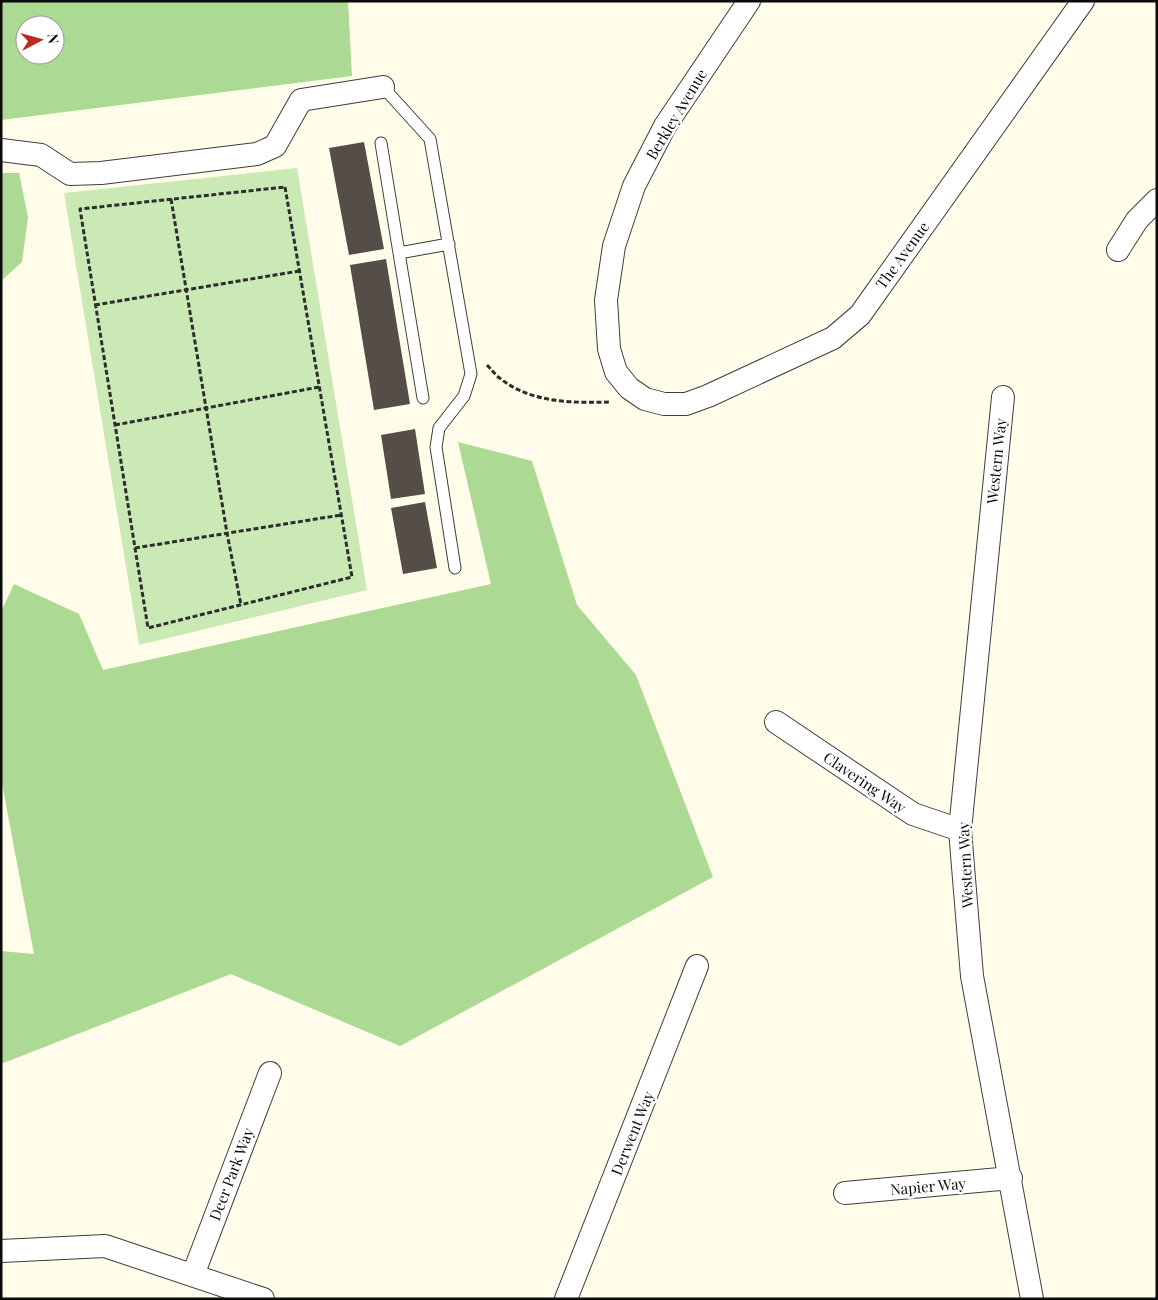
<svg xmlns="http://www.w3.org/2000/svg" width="1158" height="1300" viewBox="0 0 1158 1300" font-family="'Playfair Display',serif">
	<rect width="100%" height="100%" fill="#fffde9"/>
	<path fill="#cae9b4" d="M297,168L367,590L139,645L64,193Z"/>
	<path fill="#acd993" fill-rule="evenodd" d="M1,1H348L352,76L1,120ZM25,25H55V55H25Z
		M1,173H19L28,217L22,262L1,281Z
		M458,442L532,461L577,605L636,675L713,877L400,1046L231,974L1,1064V951L34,954L1,778V612L14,584L79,614L103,670L491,584Z"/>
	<path fill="#544d48" d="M364,142L384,249L349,255L329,148Z
		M386,259L410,404L374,410L350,265Z
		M415,429L425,494L391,499L381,435Z
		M425,502L437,568L403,574L391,508Z"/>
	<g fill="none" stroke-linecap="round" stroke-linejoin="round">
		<defs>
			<path id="service" d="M383,87L430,139L471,374L464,396L439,428L436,447L455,568
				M381,143L399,253
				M423,398L399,253L449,244"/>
			<path id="minor" d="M749,1L665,126L634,186L614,246L606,300L609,349L616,372L629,388L645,399L664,404H686L708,396L833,338L860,315L1083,1
				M1,150L41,155L70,174L101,173L257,154L275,146L301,100L383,87
				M1118,250L1137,220L1157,200
				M1003,397L960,830L972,976L1032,1299
				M776,722L913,814L960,830
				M845,1193L1011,1178
				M1,1251L105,1246L263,1299
				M193,1275L270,1073
				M566,1299L697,966"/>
		</defs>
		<use href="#service" stroke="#3e3e3e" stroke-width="13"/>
		<use href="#minor" stroke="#3e3e3e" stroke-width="24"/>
		<path stroke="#2d2d2d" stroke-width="3" stroke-dasharray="5 2.5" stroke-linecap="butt" d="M285,187L352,577L148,628L80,209Z
			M171,199L227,533L241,605
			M95,305L299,271
			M487,365C492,370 496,376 501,379C531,403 573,403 610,402
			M115,425L319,387
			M135,548L341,515"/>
		<use href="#service" stroke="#fff" stroke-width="11"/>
		<use href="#minor" stroke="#fff" stroke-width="22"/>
	</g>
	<g text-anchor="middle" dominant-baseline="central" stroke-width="5" stroke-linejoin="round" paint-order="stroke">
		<g font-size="15" fill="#0b0b0b" stroke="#fff">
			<text transform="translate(676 114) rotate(-59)">Berkley Avenue</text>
			<text transform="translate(902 255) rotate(-54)">The Avenue</text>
			<text transform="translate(996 461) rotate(-84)">Western Way</text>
			<text transform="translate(865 782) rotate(34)">Clavering Way</text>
			<text transform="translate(965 865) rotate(-93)">Western Way</text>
			<text transform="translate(632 1133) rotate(-68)">Derwent Way</text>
			<text transform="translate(231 1174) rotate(-69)">Deer Park Way</text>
			<text transform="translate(928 1186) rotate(-5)">Napier Way</text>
		</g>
	</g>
	<rect width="1158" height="1300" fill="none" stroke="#0b0b0b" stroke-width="5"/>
	<g transform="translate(40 40) rotate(84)"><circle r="24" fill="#ffffff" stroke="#9d9d9d"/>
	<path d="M0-4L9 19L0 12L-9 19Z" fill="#bb2a23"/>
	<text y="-8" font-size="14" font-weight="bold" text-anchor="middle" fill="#0b0b0b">N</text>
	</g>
</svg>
